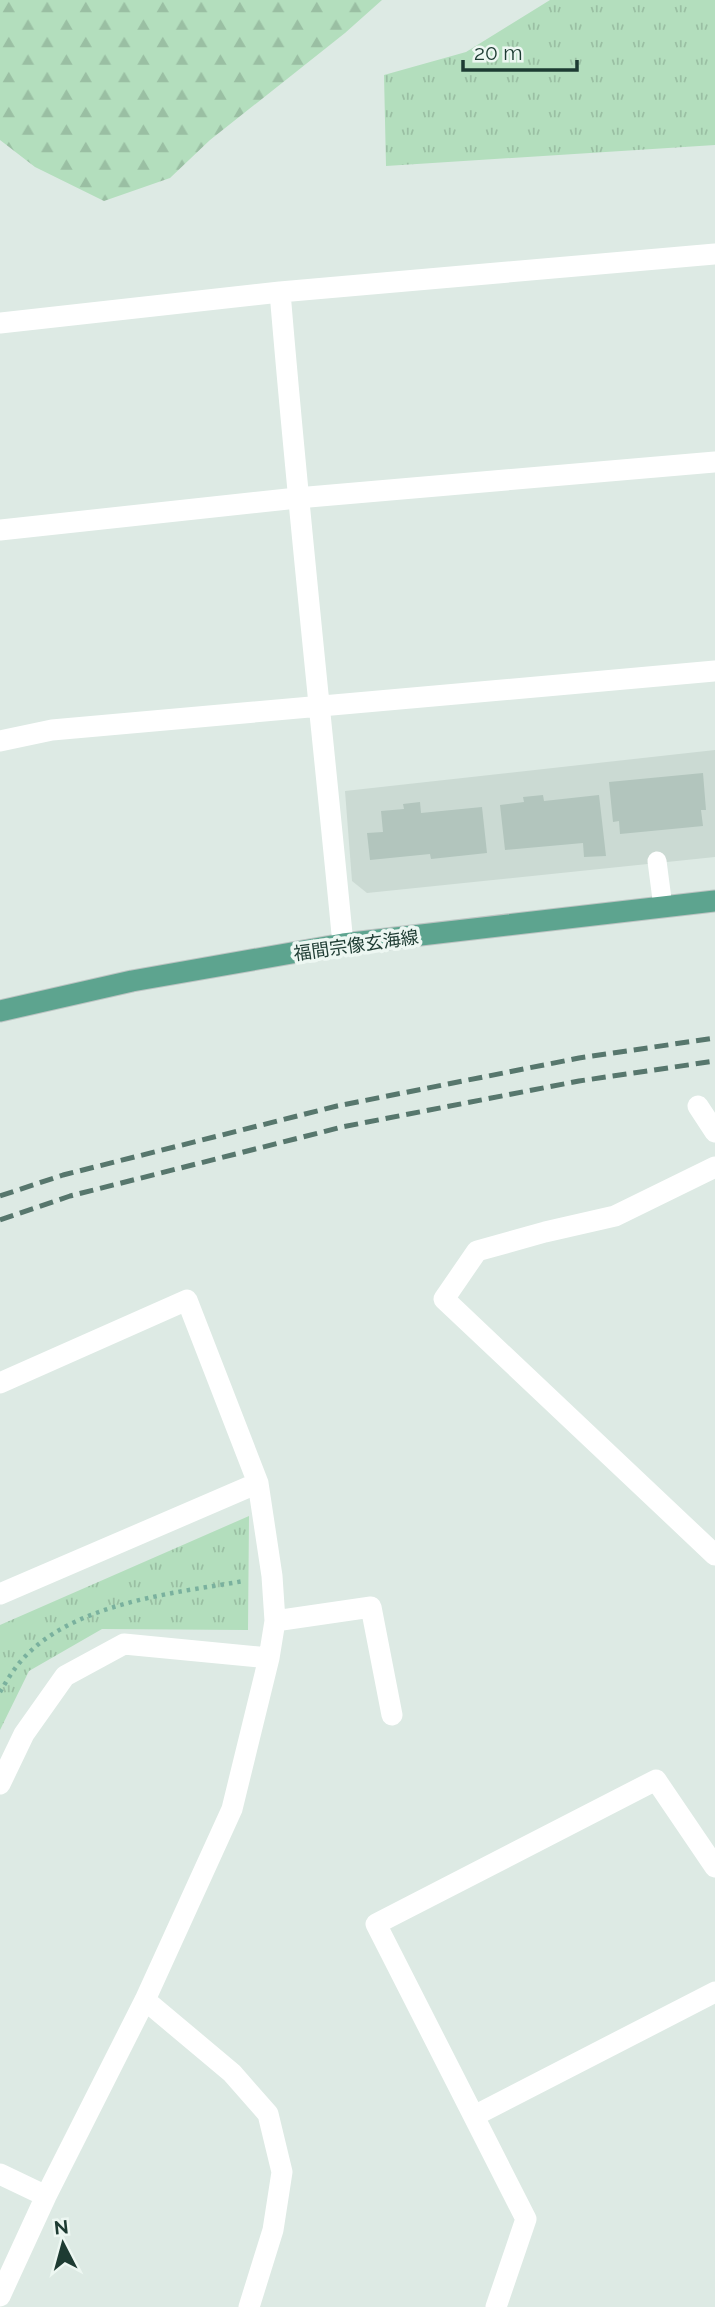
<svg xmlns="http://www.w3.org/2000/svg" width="715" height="2307" viewBox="0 0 715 2307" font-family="Raleway,'Noto Sans JP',sans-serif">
	<defs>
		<pattern id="forest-firs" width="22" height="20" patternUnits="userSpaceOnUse" patternTransform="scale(1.75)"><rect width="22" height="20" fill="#b3debd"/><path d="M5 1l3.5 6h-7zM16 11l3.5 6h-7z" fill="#9abfa3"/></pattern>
		<pattern id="park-tufts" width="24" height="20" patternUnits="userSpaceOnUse" patternTransform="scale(1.75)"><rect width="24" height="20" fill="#b3debd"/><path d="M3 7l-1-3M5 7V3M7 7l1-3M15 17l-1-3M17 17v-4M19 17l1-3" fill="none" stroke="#9abfa3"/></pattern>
	</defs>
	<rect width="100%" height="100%" fill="#ddeae4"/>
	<path fill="#cbdad3" d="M715,750V857L367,893L352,881L345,791Z"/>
	<path fill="url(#forest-firs)" d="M0,0H382L345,33L210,140L170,178L104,201L35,167L0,140Z"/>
	<path fill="url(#park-tufts)" d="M550,0H715V145L386,166L384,75L466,52Z
		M249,1516L248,1630L102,1629L29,1671L0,1730V1625Z"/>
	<path fill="#b2c5bd" d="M703,773L706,810H701L703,826L620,834L619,821L613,822L609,782Z
		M543,795L544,801L599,795L606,856L584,857L583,843L505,850L500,805L524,802L523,797Z
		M420,802L421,813L482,807L487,853L431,859L430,854L370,860L367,833L383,832L381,811L404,809L403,804Z"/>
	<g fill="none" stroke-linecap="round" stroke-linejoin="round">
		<defs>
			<path id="primary" d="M0,1011L132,981L343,944L715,901"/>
		</defs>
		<use href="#primary" stroke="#bbc4c2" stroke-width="23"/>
		<path stroke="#7ab19e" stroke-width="4.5" stroke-dasharray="3.5 5" stroke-linecap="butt" d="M0,1692C6,1682 13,1670 21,1661C71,1603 174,1593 244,1581"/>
		<path stroke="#fff" stroke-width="19" d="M657,861L663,907"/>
		<path stroke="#fff" stroke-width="21" d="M280,292C298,510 322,727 343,944
			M0,323L280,292L715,254
			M0,530L297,498L715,462
			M0,741L52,730L715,671
			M698,1106L715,1132
			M715,1167L615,1216L545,1232L477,1251L444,1299L715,1555
			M0,1383L187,1300L258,1483L272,1576L275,1621L269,1658L232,1809L145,2000L46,2196L0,2296
			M0,1594L258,1483
			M275,1621L371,1607L392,1715
			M0,1784L24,1734L65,1676L124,1644L269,1658
			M145,2000L232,2073L268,2114L282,2172L273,2230L249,2307
			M474,2116L715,1992
			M0,2174L46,2196
			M496,2307L526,2219L376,1924L656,1780L715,1867"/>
		<use href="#primary" stroke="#5da48f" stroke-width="21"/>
		<path stroke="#57776d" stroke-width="5" stroke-dasharray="14 7" stroke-linecap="butt" d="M0,1196L63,1175L337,1106L579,1058L715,1038
			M0,1220L70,1196L342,1127L579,1081L715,1061"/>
	</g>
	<g text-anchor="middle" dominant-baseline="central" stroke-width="7" stroke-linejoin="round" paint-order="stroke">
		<g font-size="18" fill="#1d3b32" stroke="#edf7f2">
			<text transform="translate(356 945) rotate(-8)">福間宗像玄海線</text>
		</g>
	</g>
	<g transform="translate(63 2244) rotate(354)" stroke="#edf7f2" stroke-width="5" paint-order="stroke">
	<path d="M0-5L12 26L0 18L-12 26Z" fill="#1d3b32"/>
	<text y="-10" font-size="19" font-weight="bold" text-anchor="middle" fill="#1d3b32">N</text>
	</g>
	<path d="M463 60v10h114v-10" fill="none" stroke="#1d3b32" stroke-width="3.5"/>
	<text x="474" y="60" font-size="21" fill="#1d3b32" stroke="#edf7f2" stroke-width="5" paint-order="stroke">20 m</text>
</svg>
